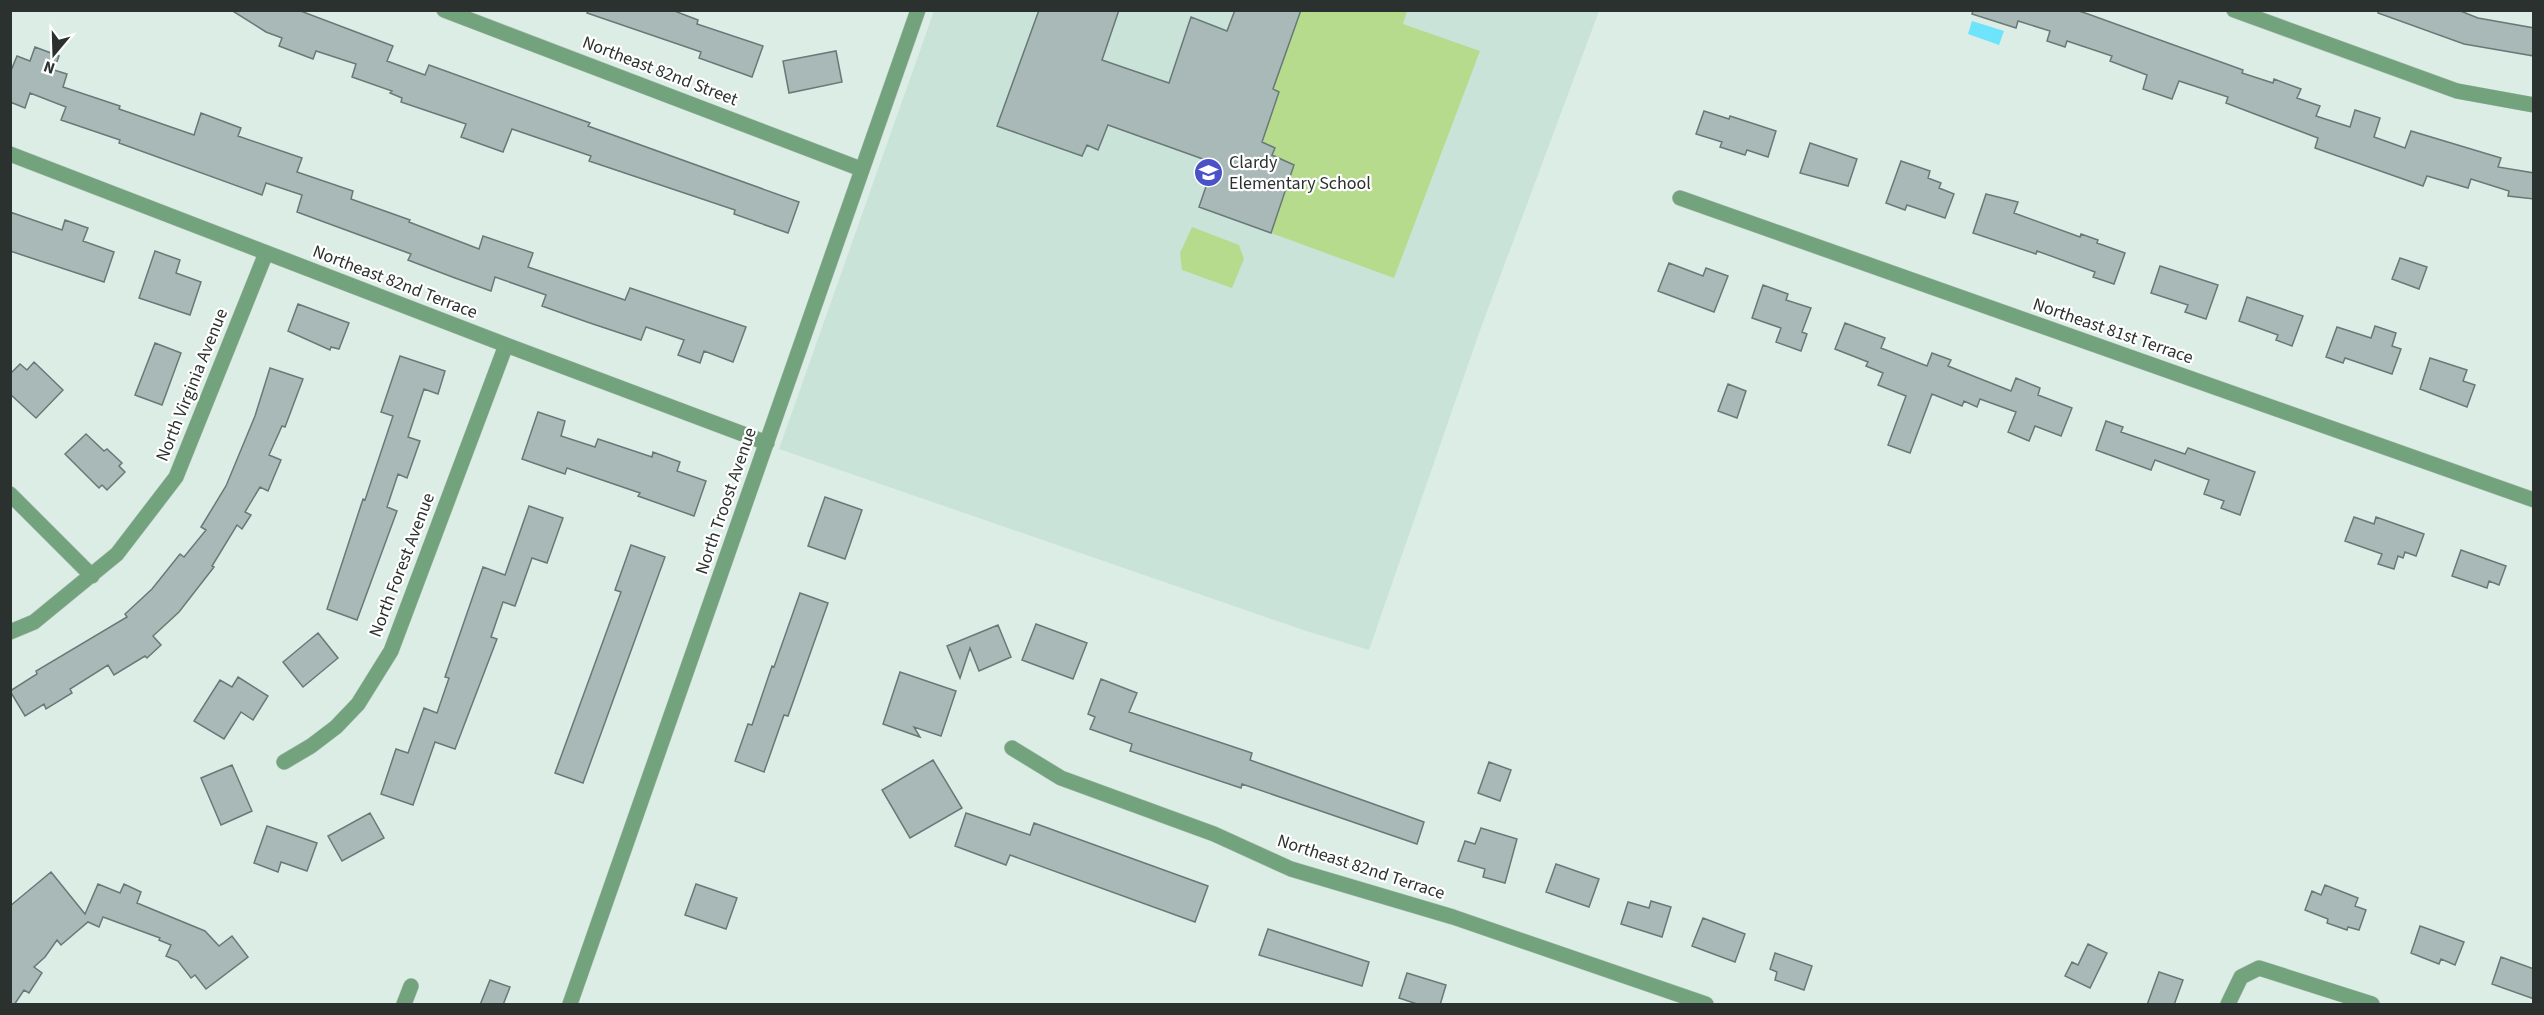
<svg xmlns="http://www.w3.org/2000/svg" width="2544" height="1015" viewBox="0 0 2544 1015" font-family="'Source Sans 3',sans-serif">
	<rect width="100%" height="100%" fill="#dcede6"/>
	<path fill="#cae3d9" d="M934,11H1599L1479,333L1369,650L1306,631L779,449Z"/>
	<path fill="#b6db8d" d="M1301,11H1407L1403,24L1480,51L1394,278L1271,233L1294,165L1272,155L1275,148L1262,142L1279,93L1273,89Z
		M1192,227L1239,245L1244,259L1232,288L1182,270L1180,253Z"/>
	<path fill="#6de4fc" d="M1972,21L2004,31L1999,45L1968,34Z"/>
	<path fill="#a8b9b8" stroke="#697978" stroke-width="1.5" d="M231,10H298L393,46L387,61L425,75L429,65L590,123L588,126L799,202L788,233L734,214L735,210L589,161L591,156L512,129L503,152L461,137L466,124L401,102L402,98L390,93L392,91L352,77L356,64L316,51L313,59L279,46L282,38L266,32Z
		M588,10H672L698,20L697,24L763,46L752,77L699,58L701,52L587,13Z
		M1039,10H1119L1102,60L1169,83L1191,17L1227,31L1235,10H1301L1273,89L1279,92L1262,142L1275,148L1272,155L1294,165L1271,233L1199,207L1214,163L1108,125L1098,150L1087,145L1082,156L997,126Z
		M1973,10H2076L2088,14L2243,70L2242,73L2273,83L2274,79L2301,89L2297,98L2320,106L2316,116L2350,127L2355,110L2380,118L2374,137L2405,148L2411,131L2501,158L2498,167L2534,173V199L2508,196L2509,191L2471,179L2468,188L2427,176L2423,186L2315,148L2318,138L2226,103L2228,97L2179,81L2172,99L2143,89L2147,75L2110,61L2112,56L2067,41L2065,47L2047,41L2050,31L2018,21L2016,28L1972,14Z
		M2378,10H2458L2478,18L2534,28V56L2464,44L2378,13Z
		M35,47L59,56L54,70L67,74L63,87L120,106L119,109L194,135L201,113L241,128L238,136L302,158L297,172L353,191L351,199L410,220L409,222L479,249L483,236L533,253L528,267L625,300L630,288L746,327L733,362L704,351L700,363L678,355L684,340L646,327L641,340L587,322L542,306L546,295L495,277L491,291L455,278L408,260L411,254L297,212L302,195L266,183L262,195L119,143L120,140L61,120L66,107L30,93L25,108L10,102V73L17,56L30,61Z
		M836,51L842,82L789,93L783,61Z
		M1704,111L1729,119L1730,116L1776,131L1768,157L1747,150L1745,155L1720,147L1722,142L1696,134Z
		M1810,143L1857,159L1848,186L1800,173Z
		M1901,161L1930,171L1928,178L1941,183L1939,188L1954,194L1945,218L1907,205L1905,210L1886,203Z
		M1986,194L2018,202L2014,213L2080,237L2081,234L2098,240L2097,243L2125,253L2114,284L2093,277L2095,272L2037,251L2036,254L1973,233Z
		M10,212L62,230L65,220L88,228L83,241L114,252L104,282L10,251Z
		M155,251L180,260L176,273L201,282L190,315L139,298Z
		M2400,258L2427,267L2419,289L2392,279Z
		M1669,263L1703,276L1706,268L1728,276L1714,312L1658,291Z
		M2160,266L2218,285L2206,319L2185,312L2188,305L2151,293Z
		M1763,285L1788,294L1786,300L1811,308L1802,332L1807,334L1801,351L1776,342L1781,328L1752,318Z
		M2247,297L2303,316L2292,346L2276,340L2278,335L2239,321Z
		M298,304L349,323L339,349L331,347L330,350L288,331Z
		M1845,323L1885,338L1881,348L1927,366L1932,353L1951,360L1948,366L2011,391L2016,378L2040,388L2038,395L2072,408L2061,436L2035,426L2029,441L2008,432L2016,412L1980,399L1977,407L1964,401L1962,406L1932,394L1910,453L1888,445L1906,396L1878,385L1883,373L1866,366L1868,362L1835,349Z
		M2375,326L2396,333L2392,346L2401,349L2392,374L2345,358L2343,363L2326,357L2337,327L2371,338Z
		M155,343L181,353L162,405L135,395Z
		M400,356L445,371L438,394L424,389L408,437L420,441L407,478L398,474L387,507L397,511L357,620L327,609L363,499L365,500L393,416L381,412Z
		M2430,358L2467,370L2463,381L2475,385L2467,407L2420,389Z
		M34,362L63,390L36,418L10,394V374L20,364L27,370Z
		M270,368L303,379L285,427L282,426L269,455L281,460L268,491L260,487L245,512L251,515L242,529L237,525L212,566L214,567L179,612L153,636L161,645L147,658L145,656L114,675L108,665L70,689L72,693L46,709L44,704L25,716L10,691L37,674L36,671L127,617L125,614L152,589L180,554L184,557L206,530L201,527L226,486L255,416Z
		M1728,384L1746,391L1737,418L1718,411Z
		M538,412L565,421L561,436L595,447L598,439L652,457L653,452L680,462L677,471L706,481L694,516L638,496L640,493L567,468L565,474L522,459Z
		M2106,421L2123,427L2121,432L2185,454L2188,448L2255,472L2240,515L2221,508L2224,501L2204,494L2209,480L2155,460L2151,470L2096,450Z
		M86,434L104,451L107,449L122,463L119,466L125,472L107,490L102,485L99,488L65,454Z
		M825,497L862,510L845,559L808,546Z
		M529,506L563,518L547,563L532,558L515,606L503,602L491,637L497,639L455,749L435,742L413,805L381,794L396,749L408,753L424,708L437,713L449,678L445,677L483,567L505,575Z
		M2354,517L2374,524L2376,517L2424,534L2416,556L2405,552L2403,558L2398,556L2394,569L2378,564L2382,554L2345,541Z
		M631,545L665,557L583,783L555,773L621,592L615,590Z
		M2461,550L2506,566L2499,585L2489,581L2487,588L2452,576Z
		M800,593L828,603L788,716L784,715L764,772L735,761L748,724L752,725L772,666L774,667Z
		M1036,624L1087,643L1073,679L1022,660Z
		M998,625L1011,657L979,671L970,648L960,678L947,646Z
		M318,633L338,658L303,687L283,662Z
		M900,672L956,691L941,736L914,727L920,737L883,724Z
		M238,677L268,696L253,720L241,712L224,739L194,721L220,680L232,687Z
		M1101,679L1137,693L1129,712L1252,753L1250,760L1424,822L1417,844L1242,784L1241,788L1130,751L1132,744L1090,729L1095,717L1088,714Z
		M933,760L962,808L910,838L882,790Z
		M1489,762L1511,770L1500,801L1478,793Z
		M232,765L252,811L221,825L201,778Z
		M370,813L384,838L342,861L328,836Z
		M966,813L1030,835L1034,823L1208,886L1195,922L1010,855L1006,865L955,846Z
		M267,826L317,843L307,871L281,862L278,872L254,863Z
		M1481,828L1517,839L1505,883L1483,877L1485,869L1458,861L1465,841L1475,844Z
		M1556,864L1599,879L1589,907L1546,892Z
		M51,872L85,914L98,884L120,893L124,884L141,892L137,903L205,931L219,946L232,936L248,957L206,989L195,975L191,978L178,961L166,956L171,945L159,940L160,938L103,917L99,927L88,922L61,945L57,940L45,957L34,967L42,973L29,993L24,990L14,1005H10V906Z
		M696,884L737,898L726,929L685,915Z
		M2325,885L2358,898L2355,906L2366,910L2359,930L2348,927L2347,930L2327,923L2328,919L2305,910L2312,891L2321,895Z
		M1651,901L1671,907L1662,937L1621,924L1628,902L1649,908Z
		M1703,918L1745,934L1735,962L1692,946Z
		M2420,926L2464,942L2455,965L2441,959L2439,964L2411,953Z
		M1268,929L1369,962L1362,986L1259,955Z
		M2088,944L2107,953L2090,988L2065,976L2072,962L2078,965Z
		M1775,953L1812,966L1804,990L1775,980L1777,972L1770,969Z
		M2501,957L2534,969V999L2492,984Z
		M2159,972L2183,980L2174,1005H2147Z
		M1407,973L1446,985L1440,1005H1420L1399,998Z
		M490,980L510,987L503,1005H480Z"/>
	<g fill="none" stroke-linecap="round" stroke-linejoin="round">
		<defs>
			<path id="minor" d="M444,10L861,169
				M2234,10L2457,91L2534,105
				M10,154L506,345L767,443
				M1680,198L2534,500
				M10,494L92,576
				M10,632L34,622L117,554L176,477L266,253
				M1012,748L1061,778L1214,834L1291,869L1453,917L1706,1004
				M284,762L311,746L336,727L358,704L391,651L506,345
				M404,1004L411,986
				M570,1004L918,10
				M2228,1004L2241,977L2259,968L2372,1004"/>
		</defs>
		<use href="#minor" stroke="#b9c7c1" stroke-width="16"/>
		<use href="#minor" stroke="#73a37c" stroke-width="15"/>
	</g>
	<defs>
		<symbol id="school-disc" viewBox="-11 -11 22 22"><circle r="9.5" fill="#4b51c7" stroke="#fff"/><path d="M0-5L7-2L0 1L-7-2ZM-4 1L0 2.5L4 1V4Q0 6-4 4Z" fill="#fff"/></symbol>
	</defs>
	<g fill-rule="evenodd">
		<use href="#school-disc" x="1192" y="156" width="33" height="33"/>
	</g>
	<g text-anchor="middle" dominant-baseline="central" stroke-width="4.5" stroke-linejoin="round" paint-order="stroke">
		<g font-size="18" fill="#2b312f" stroke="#fff">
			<text transform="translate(660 71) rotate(21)">Northeast 82nd Street</text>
			<text transform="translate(395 282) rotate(21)">Northeast 82nd Terrace</text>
			<text transform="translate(2113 331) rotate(19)">Northeast 81st Terrace</text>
			<text transform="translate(192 385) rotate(-68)">North Virginia Avenue</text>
			<text transform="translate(726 501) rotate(-71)">North Troost Avenue</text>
			<text transform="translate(402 565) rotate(-69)">North Forest Avenue</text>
			<text transform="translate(1361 867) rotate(18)">Northeast 82nd Terrace</text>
		</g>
		<g font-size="18" fill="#2b312f" stroke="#fff" text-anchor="start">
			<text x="1229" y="162">Clardy<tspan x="1229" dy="21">Elementary School</tspan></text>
		</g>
	</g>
	<rect width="2544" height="1015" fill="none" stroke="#2b312f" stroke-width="24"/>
	<g transform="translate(54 54) rotate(199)" stroke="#ffffff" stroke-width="4.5" paint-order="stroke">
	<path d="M0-4.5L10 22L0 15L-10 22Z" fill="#2b312f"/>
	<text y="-9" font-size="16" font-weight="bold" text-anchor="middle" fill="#2b312f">N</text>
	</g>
</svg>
